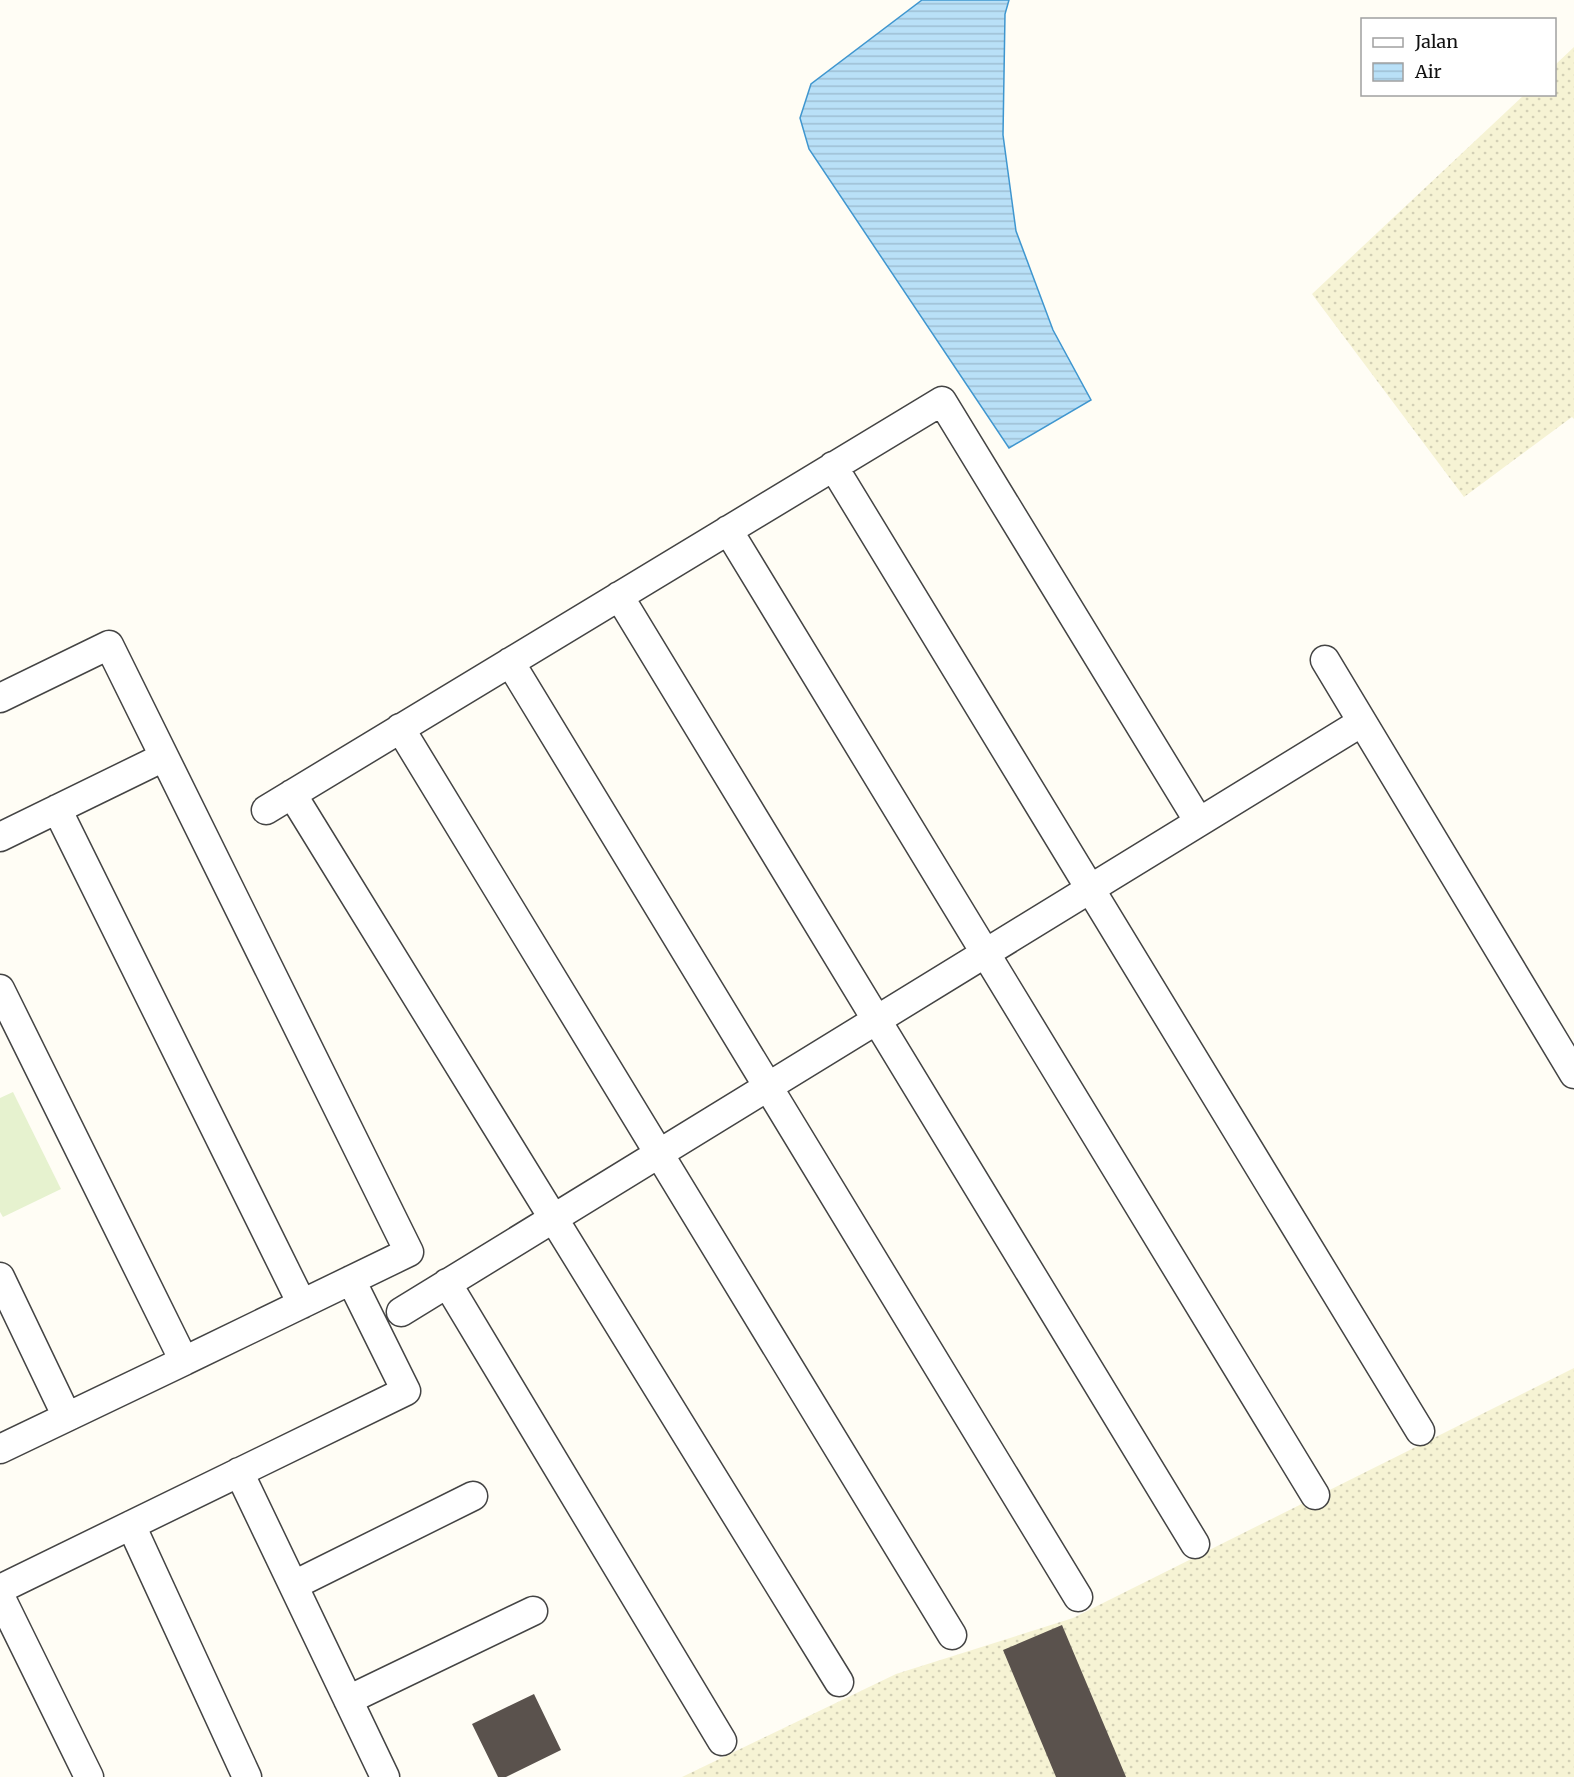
<svg xmlns="http://www.w3.org/2000/svg" width="1574" height="1777" viewBox="0 0 1574 1777" font-family="Merriweather,serif">
	<defs>
		<pattern id="farmland-dots" width="8" height="8" patternUnits="userSpaceOnUse" patternTransform="scale(1.5)"><rect width="8" height="8" fill="#f6f3d4"/><path d="M2 2h.1M6 6h.1" fill="none" stroke="#d2cfb5" stroke-width="1.8" stroke-linecap="round"/></pattern>
		<pattern id="water-rules" width="6" height="5" patternUnits="userSpaceOnUse" patternTransform="scale(1.5)"><rect width="6" height="5" fill="#b9e0f7"/><path d="M0 2.5h6" fill="none" stroke="#9ebfd3"/></pattern>
	</defs>
	<rect width="100%" height="100%" fill="#fffdf5"/>
	<path fill="url(#farmland-dots)" d="M1574,47V419L1572,417L1464,497L1312,294L1524,95L1554,94L1555,65Z
		M1574,1368V1777H682L896,1674L1073,1618Z"/>
	<path fill="#e6f2cf" d="M13,1092L61,1189L3,1217L0,1212V1098Z"/>
	<path fill="url(#water-rules)" stroke="#3f96cf" stroke-width="1.5" d="M922,0H1009L1005,14L1003,135L1016,231L1053,330L1091,400L1009,448L809,149L800,118L811,84Z"/>
	<path fill="#5a524d" d="M1062,1625L1126,1777H1056L1003,1650Z
		M534,1694L561,1750L506,1777H498L472,1724Z"/>
	<g fill="none" stroke-linecap="round" stroke-linejoin="round">
		<defs>
			<path id="minor" d="M833,466L1420,1431
				M728,530L1315,1495
				M619,596L1195,1544
				M1325,660L1574,1074
				M510,662L1078,1597
				M0,698L109,645L409,1252L184,1361L0,989
				M400,728L952,1635
				M292,794L839,1682
				M57,809L302,1304
				M266,810L942,401L1199,822
				M0,837L164,757
				M0,1277L67,1417
				M447,1283L722,1741
				M401,1312L1362,722
				M0,1449L184,1361
				M239,1472L385,1777
				M131,1525L247,1777
				M294,1585L473,1496
				M0,1589L406,1391L351,1280
				M0,1596L89,1777
				M348,1700L533,1611"/>
		</defs>
		<use href="#minor" stroke="#444" stroke-width="31"/>
		<use href="#minor" stroke="#fff" stroke-width="28"/>
	</g>
	<rect x="1361" y="18" width="195" height="78" fill="#ffffff" stroke="#a0a0a0" stroke-width="1.5"/>
	<rect x="1373" y="38" width="30" height="9" fill="#ffffff" stroke="#a0a0a0" stroke-width="1.5"/>
	<text x="1415" y="48" font-size="18" fill="#111111">Jalan</text>
	<rect x="1373" y="63" width="30" height="18" fill="url(#water-rules)" stroke="#a0a0a0" stroke-width="1.5"/>
	<text x="1415" y="78" font-size="18" fill="#111111">Air</text>
</svg>
